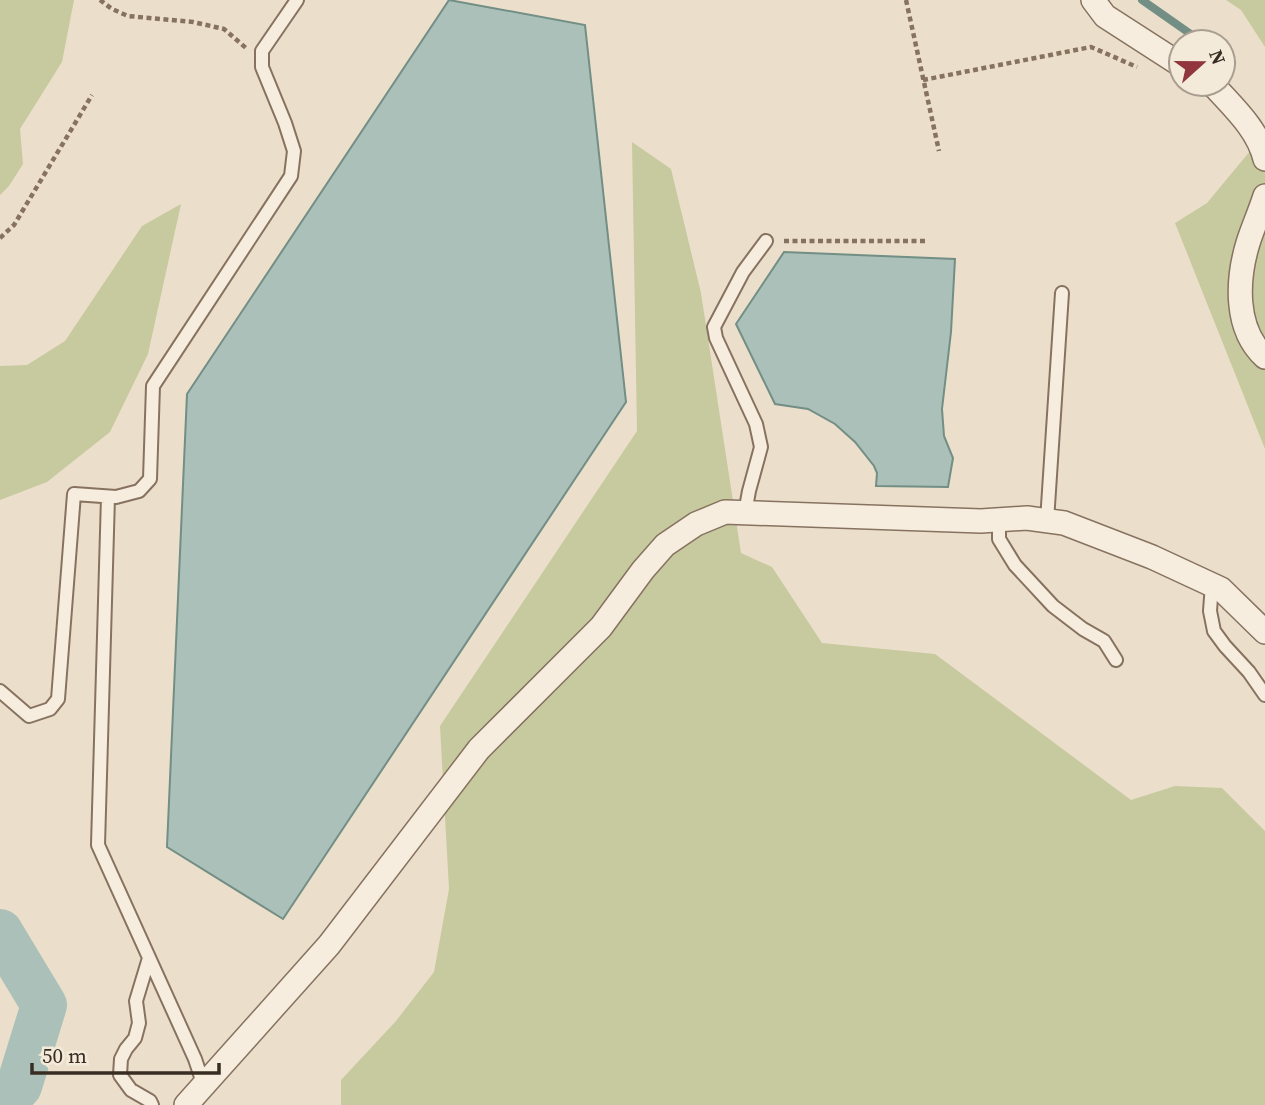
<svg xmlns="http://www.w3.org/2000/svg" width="1265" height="1105" viewBox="0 0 1265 1105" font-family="'Source Serif 4',serif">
	<rect width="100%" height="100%" fill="#ebdfcb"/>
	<path fill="#c7c99f" d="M0,0H74L62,62L20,129L23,164L9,186L0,195Z
		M1226,0H1265V47L1241,10Z
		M1265,133V449L1175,223L1207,203Z
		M632,142L671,169L701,293L741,553L772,567L822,643L935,654L1131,800L1175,786L1222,788L1265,831V1105H341V1080L396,1021L434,972L449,889L440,726L637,431Z
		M181,204L148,354L110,432L47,482L0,500V366L27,365L65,341L142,226Z"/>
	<path fill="#abc0b8" stroke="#728e85" stroke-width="2" d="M449,0L585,25L626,402L283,919L167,847L187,394Z
		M784,252L955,259L951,332L942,409L944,436L953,458L948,487L876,486L877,473L874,466L855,442L835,424L808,409L775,404L736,324Z"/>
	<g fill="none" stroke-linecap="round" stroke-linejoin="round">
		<path stroke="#728e85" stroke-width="8" d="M1142,0L1202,42
			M1223,57L1232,63"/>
		<path stroke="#abc0b8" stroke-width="46" d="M0,932L44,1005L19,1086L1,1105"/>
		<defs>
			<path id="lane" d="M108,497L98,845L195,1059L204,1086
				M745,513L749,491L761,447L756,424L716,338L714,327L743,272L766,241
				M999,520V539L1015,565L1053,606L1083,629L1104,641L1116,660
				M1047,521L1062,293
				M1212,584L1210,611L1214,631L1225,646L1249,672L1265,695
				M0,691L29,716L50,709L58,699L74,494L116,497L139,491L150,479L153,386L291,176L294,151L285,123L262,67V51L297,0
				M149,958L136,1001L139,1023L135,1038L126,1049L121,1059L120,1075L131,1090L150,1101L152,1105"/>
			<path id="street" d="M1093,0L1105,16L1181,65
				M1210,84L1215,87C1235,109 1258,130 1265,159
				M1265,196C1260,212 1253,227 1248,243C1237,279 1234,329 1265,357
				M186,1105L329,945L479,749L601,627L643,570L665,545L696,524L725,512L981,521L1027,518L1064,523L1152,557L1221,589L1265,632"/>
		</defs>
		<use href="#lane" stroke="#877260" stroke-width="16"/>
		<use href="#street" stroke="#877260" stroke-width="26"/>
		<path stroke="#877260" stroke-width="4.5" stroke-dasharray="5 3.5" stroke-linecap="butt" d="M100,0L112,9L128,16L193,22L224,29L246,48
			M906,0L939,151
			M923,80L1091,47L1137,67
			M0,238L14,225L92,95
			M784,241H927"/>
		<use href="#lane" stroke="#f6edde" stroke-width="12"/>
		<use href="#street" stroke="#f6edde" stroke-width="23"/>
	</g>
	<g transform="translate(1202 63) rotate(69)"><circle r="33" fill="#f3eada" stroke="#a99e90" stroke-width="2"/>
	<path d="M0-5L12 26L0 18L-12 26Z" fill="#90363c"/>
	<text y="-10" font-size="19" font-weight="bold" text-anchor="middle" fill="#392c22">N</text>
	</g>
	<path d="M32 1063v10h187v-10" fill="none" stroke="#392c22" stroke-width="3.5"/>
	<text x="42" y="1063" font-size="21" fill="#392c22" stroke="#f3eada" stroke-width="5" paint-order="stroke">50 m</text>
</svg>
